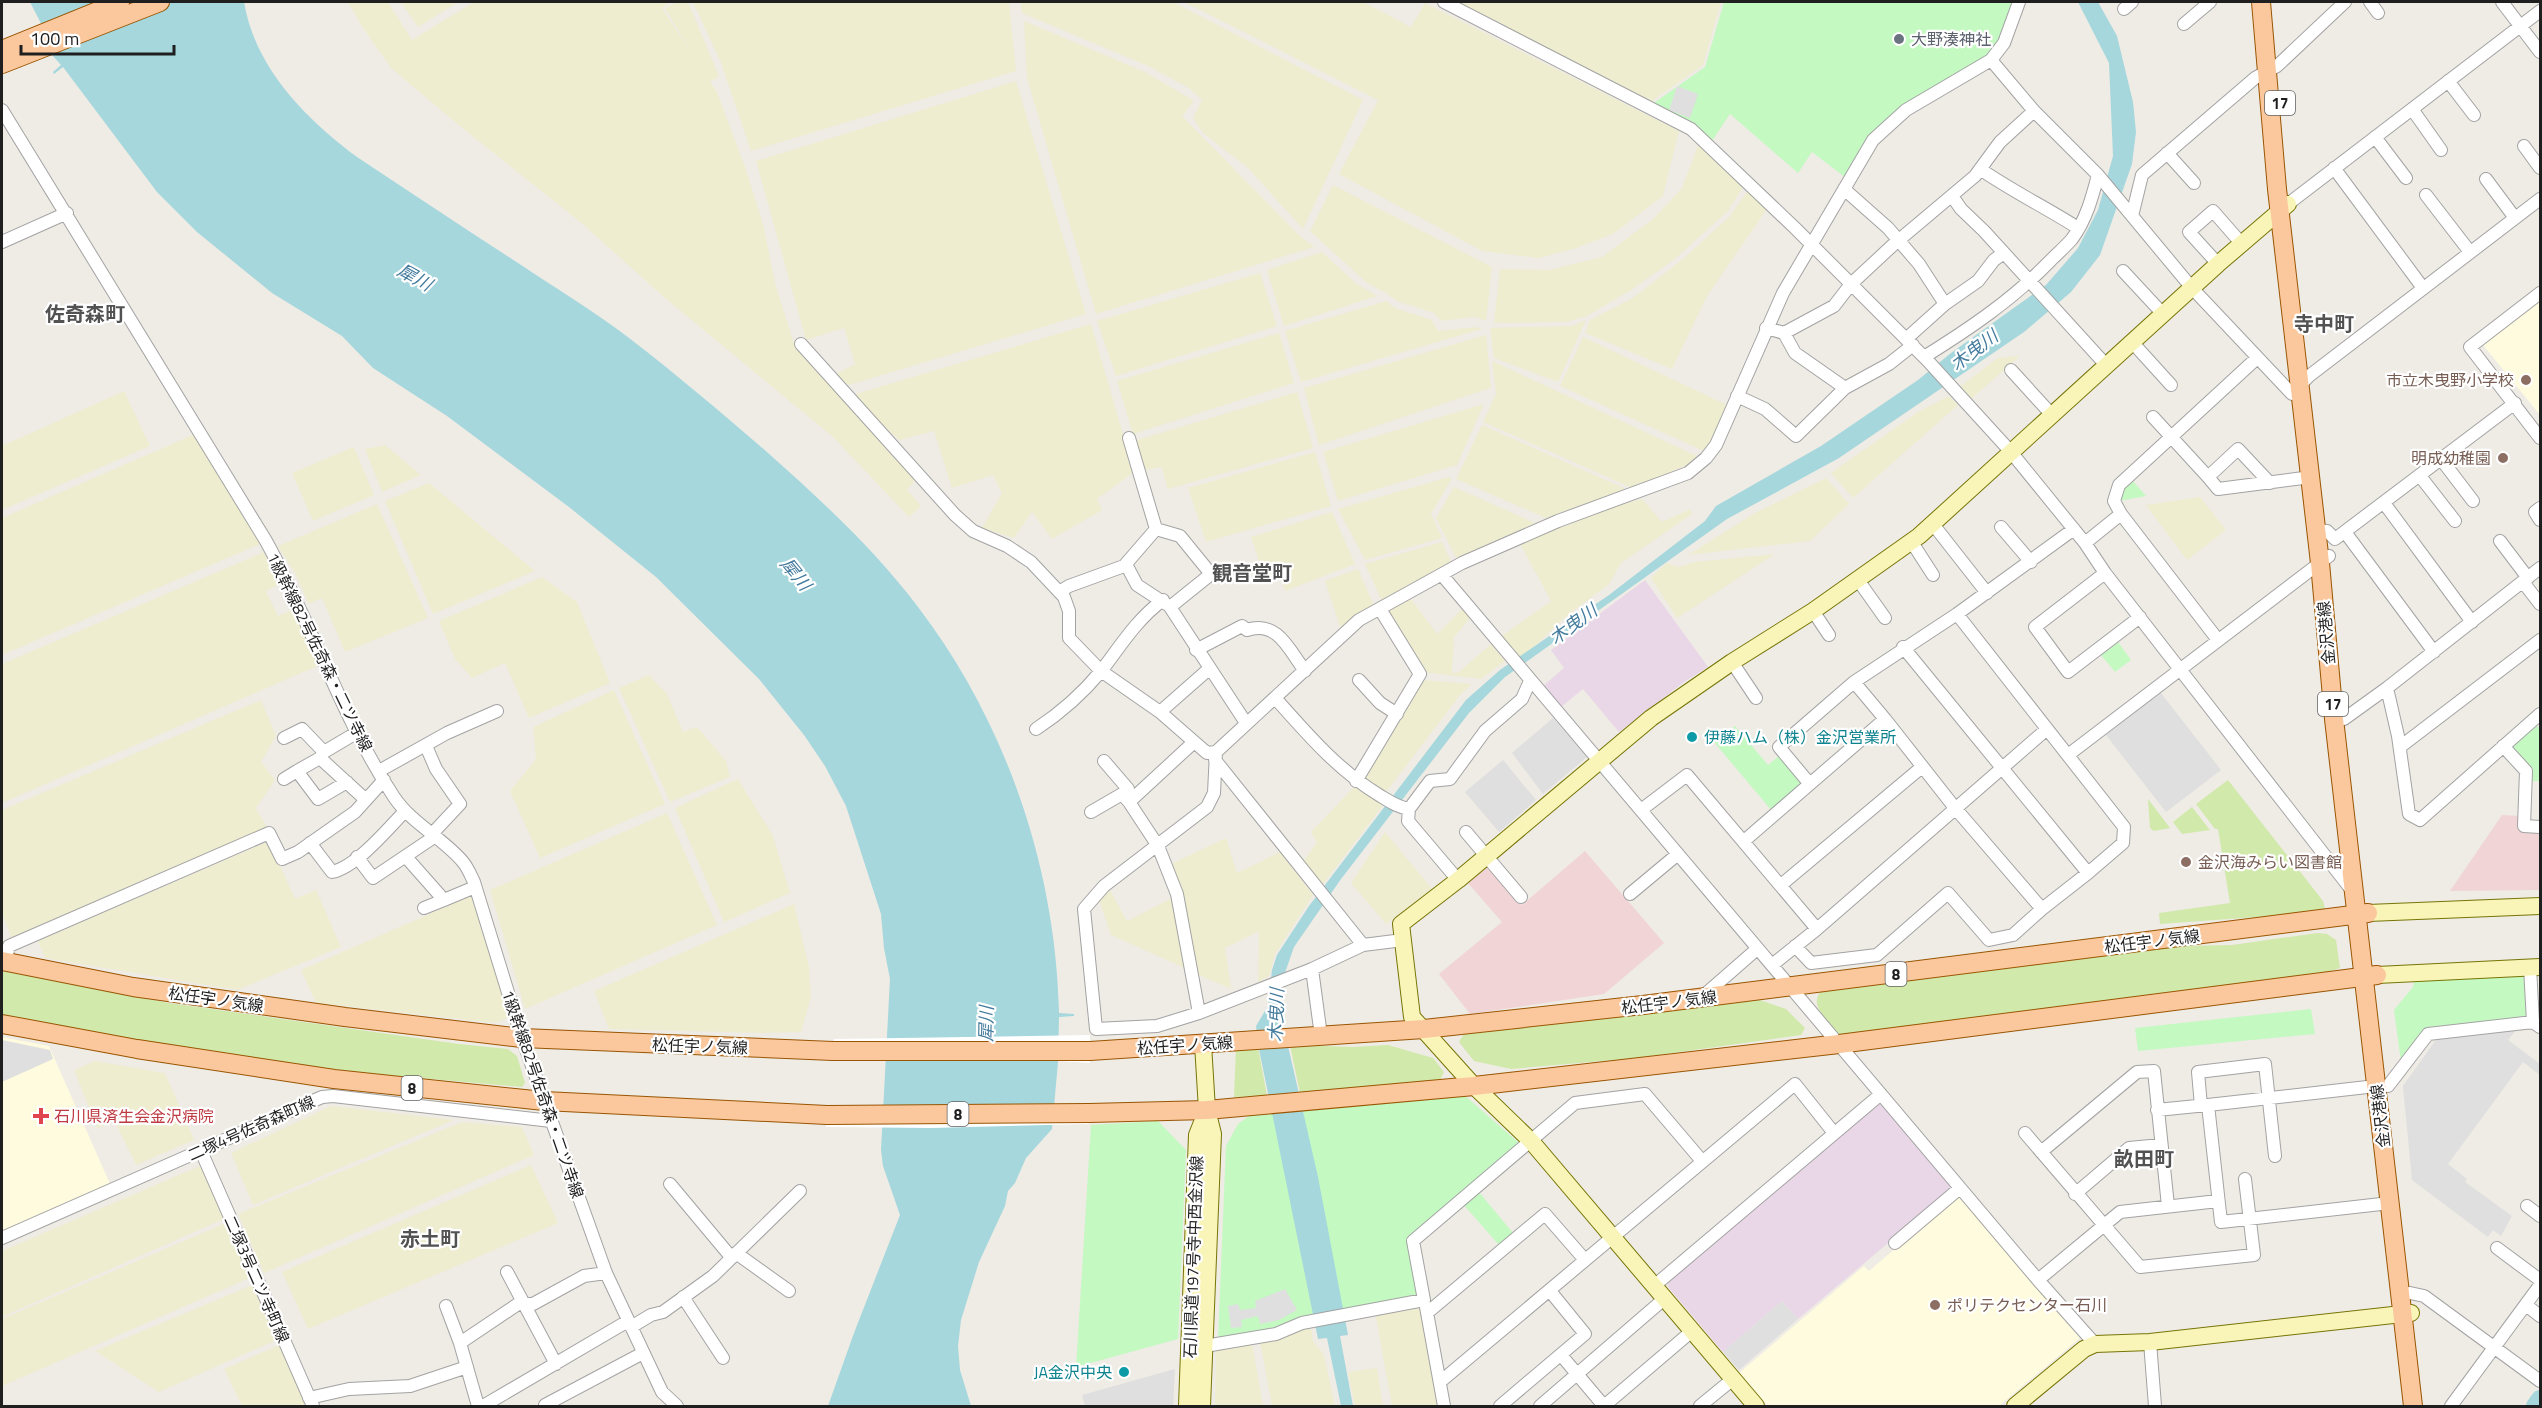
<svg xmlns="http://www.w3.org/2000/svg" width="2542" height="1408" viewBox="0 0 2542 1408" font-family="'Titillium Web','Noto Sans JP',sans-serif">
	<rect width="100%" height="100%" fill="#efebe5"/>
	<path fill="#f0d4d6" d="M2502,815L2519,816V829L2540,831V890L2450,891Z
		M1585,851L1664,943L1604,994L1470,1014L1439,974L1502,922L1467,882L1486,865L1522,905Z"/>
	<path fill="#e9d7e7" d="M1645,580L1708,667L1684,682L1619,732L1583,689L1560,708L1543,686L1564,668L1551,650Z
		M1877,1103L1882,1105L1952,1189L1798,1319L1782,1301L1723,1352L1668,1287L1669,1281Z"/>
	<path fill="#fffbde" d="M2540,301V415L2483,345Z
		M2,1037L49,1046L111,1186L2,1234Z
		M1959,1194L2080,1338L1999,1406H1768L1739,1373L1864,1266L1869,1271Z"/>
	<path fill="#eeedd0" d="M348,2H388L412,40L474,2H670L662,8L690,51L665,8L677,2H688L719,76L710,82L717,92L745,167L763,224L775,283L794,344L915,480L907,490L921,506L909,517L833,437L665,298L579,221L461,127L391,68L363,28Z
		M401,2H458L418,27Z
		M693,2H1009L1016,71L751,151L721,63Z
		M1021,2H1173L1363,100L1303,229L1248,168L1203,133L1193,118L1202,100L1189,88L1148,66L1022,13Z
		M1184,2H1363L1411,27L1425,3L1679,131L1663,196L1613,234L1576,248L1539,258L1482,251L1339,174L1378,100Z
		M1450,2H1721L1703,65L1649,103Z
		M1024,21L1145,72L1194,101L1182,116L1299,235L1314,247L1096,314L1027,78Z
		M1016,81L1086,314L849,385L834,375L855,364L844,328L806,340L756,161Z
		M1698,145L1743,187L1728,211L1675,259L1631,290L1587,316L1566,322L1494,323L1500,269L1549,270L1602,257L1653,219L1682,188Z
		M1333,185L1492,267L1486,321L1476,317L1441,321L1434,313L1397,301L1386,293L1367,283L1310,231Z
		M1749,189L1769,206L1707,296L1672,369L1585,333L1590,320L1633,298L1684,258L1729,217Z
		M1322,252L1357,284L1377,296L1284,326L1267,270Z
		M1260,273L1277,326L1116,376L1097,321Z
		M1386,301L1395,308L1432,320L1438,331L1476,327L1482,329L1301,382L1285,331Z
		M1586,320L1558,382L1494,358L1490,328L1571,326Z
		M1091,324L1134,472L1097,499L1102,510L1052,539L1032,512L1014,538L982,528L1002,493L993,475L952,488L934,431L899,440L852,395Z
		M1279,333L1294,383L1133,434L1117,381Z
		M1486,335L1491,388L1319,445L1304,388Z
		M1583,337L1727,405L1716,434L1706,452L1560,386Z
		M2020,356L1970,400L1958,388L1998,358Z
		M1492,361L1699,457L1687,465L1632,488L1483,422L1496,394Z
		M124,391L150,446L2,510V446Z
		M1297,392L1313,448L1168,489L1161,467L1144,470L1134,441Z
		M1949,396L1958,405L1853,498L1831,473L1918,412Z
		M1484,404L1457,465L1338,501L1323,452Z
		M1482,425L1628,490L1548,519L1456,479Z
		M195,434L260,544L2,655V518Z
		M385,445L421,475L382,492L365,449Z
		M354,447L374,495L313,521L292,473Z
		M1315,452L1331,506L1206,542L1188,488Z
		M1449,477L1451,480L1431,514L1442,538L1365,560L1338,509Z
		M1826,478L1849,504L1810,541L1688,555L1755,513Z
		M429,483L535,571L433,614L385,501Z
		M1454,487L1535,523L1457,560L1436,518Z
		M2200,497L2226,530L2187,560L2146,505Z
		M1642,499L1662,522L1690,509L1692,514L1621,563L1609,584L1570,613L1523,657L1515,656L1502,636L1551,601L1520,544L1603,510Z
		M377,504L428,618L345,652L322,598L309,604L295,573L278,546Z
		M1332,512L1355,564L1285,591L1279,574L1266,581L1251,537Z
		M1442,542L1451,561L1382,601L1365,564Z
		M264,552L279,585L266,591L278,616L294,609L322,664L2,803V664Z
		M1775,554L1677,618L1651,578L1666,563L1679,567L1694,562Z
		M1358,569L1374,606L1340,627L1325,581Z
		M542,577L577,602L610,683L529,718L505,663L472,678L455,659L439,621Z
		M1411,599L1437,634L1463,608L1471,617L1454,637L1452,673L1459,672L1491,644L1505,661L1481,679L1423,672L1386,610Z
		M649,675L667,694L683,732L697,727L726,761L730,777L670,802L619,688Z
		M1423,680L1472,684L1461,694L1386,792L1360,780Z
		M614,690L665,804L540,858L510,791L536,759L533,727Z
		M261,700L276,736L261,762L275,780L256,808L269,831L12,939L2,913V810Z
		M738,779L773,836L790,893L724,922L675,808Z
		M1355,786L1384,804L1322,885L1303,862L1317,842L1311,832Z
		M667,813L717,925L525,1009L490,890Z
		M1385,832L1433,890L1386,924L1351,883Z
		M1226,838L1237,873L1280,852L1313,895L1275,954L1269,976L1258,982L1259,931L1225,948L1231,989L1194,973L1169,865Z
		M269,841L295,899L316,890L341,947L237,990L45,958L38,941Z
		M1110,890L1127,921L1172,898L1187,969L1111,935L1099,900Z
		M473,895L512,1016L496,1023L316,1003L301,970Z
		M794,904L809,967L811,997L801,1032L764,1033L609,1029L594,991Z
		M95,1061L165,1073L194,1140L136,1165L115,1122L97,1128L74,1070Z
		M331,1106L454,1120L253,1205L231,1153Z
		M462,1122L522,1127L534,1155L264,1273L238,1214Z
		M202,1165L226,1218L2,1317V1251Z
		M531,1165L558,1223L308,1329L282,1272Z
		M228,1222L252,1277L2,1386V1319Z
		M257,1283L281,1338L159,1392L95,1351Z
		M1415,1304L1421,1308L1439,1406H1392L1375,1312Z
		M1308,1326L1312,1331L1313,1341L1324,1355L1335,1406H1272L1260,1342Z
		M1252,1343L1263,1406H1215L1216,1349Z
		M282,1344L309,1406H242L224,1369Z
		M1377,1368L1383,1406H1355L1348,1372Z"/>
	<path fill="#d1e9ab" d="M2228,780L2323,901L2326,912L2160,924L2159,913L2230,903L2218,829H2215L2196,804Z
		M2148,799L2170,828L2154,831L2150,828Z
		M2192,807L2210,830L2182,834L2173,822Z
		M2317,933L2327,934L2336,940L2340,968L2327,972L1839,1035C1829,1023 1808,1006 1821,991H1828L1831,987L1845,989L2129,952L2184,946L2232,945Z
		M2,971L169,1003L459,1044L508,1049L517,1056L525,1083L522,1087L320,1069L137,1041L2,1016Z
		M1760,1000L1786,1009L1805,1028L1801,1035L1637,1058L1511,1069L1474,1061L1459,1042L1465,1032Z
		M1290,1045L1353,1047L1388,1045L1433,1058L1444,1072L1440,1080L1300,1093Z
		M1258,1047L1267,1096L1234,1097L1236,1048Z"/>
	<path fill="#c4f9c2" d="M1724,2H2014L2002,40L1978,69L1905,105L1846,178L1812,152L1798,173L1730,114L1712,141L1651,105L1705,67Z
		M2133,481L2146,496L2119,501L2121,490Z
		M2118,642L2131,660L2115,672L2101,655Z
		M2535,724L2540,729V781H2530L2508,747Z
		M1735,726L1768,765L1780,755L1802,781L1803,786L1772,811L1714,742Z
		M2527,975L2529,1012L2525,1017L2428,1027L2401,1062L2394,1010L2413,987L2414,982Z
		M2311,1009L2315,1034L2138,1051L2135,1028Z
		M1463,1094L1519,1143L1409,1239L1418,1292L1415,1296L1273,1330L1218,1339L1226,1146L1238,1124L1257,1110Z
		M1158,1121L1186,1150L1178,1339L1076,1367L1091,1125Z
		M1478,1191L1513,1233L1499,1245L1462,1203Z"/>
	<path fill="#dfdfdf" d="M1677,86L1698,94L1690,118L1669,110Z
		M2160,692L2221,770L2166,812L2106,735Z
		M1553,718L1587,757L1543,794L1512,753Z
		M1503,760L1536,800L1499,832L1465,792Z
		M2518,1028L2508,1040L2540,1064V1075L2523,1062L2448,1164L2467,1179L2465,1182L2512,1216L2501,1236L2493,1230L2488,1237L2412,1180L2403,1086L2438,1037Z
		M2,1040L50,1050L53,1059L2,1082Z
		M1285,1289L1297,1310L1279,1320L1260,1324L1258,1316L1241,1320L1242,1327L1231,1328L1228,1306L1238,1304L1240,1310L1256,1308L1255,1301Z
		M1782,1301L1798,1319L1739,1370L1723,1352Z
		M1175,1369L1173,1406H1085L1082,1395Z"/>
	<path fill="#a5d7dd" d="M30,2H244C255,68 306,119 357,157C411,193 464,228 518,263C555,288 594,311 629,338C676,374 723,414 768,453C821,500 875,550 918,607C1006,722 1056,869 1059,1013L1074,1014V1016L1059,1017L1058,1062L1052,1129L1026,1158L1015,1183L1008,1191L1005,1206L979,1262L961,1320L958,1346L960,1370L971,1406H828L854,1333L900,1215L883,1166L881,1150L890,979L884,948L881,914L846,806L825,766L804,735L759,679L656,577L569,507L447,416L373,368L342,336L272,293L197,232L157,192L63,67L54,74L53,72L61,65L53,56L49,39Z
		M2078,2H2098L2117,36L2133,102L2136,132L2132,164L2100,255L2071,292L2024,332L1839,458L1727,519L1505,677L1469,713L1341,879L1294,947L1280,987L1277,1017L1279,1026L1288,1046L1318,1177L1348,1335L1340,1336L1353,1406H1341L1327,1338L1318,1339L1259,1049L1256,1026L1268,1006L1272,970L1277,955L1309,906L1466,700L1500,670L1609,595L1705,521L1716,506L1821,446L1918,380L1951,353L2046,285L2078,248L2098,210L2113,156L2109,63Z"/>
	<path fill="#fff" d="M1090,1035V1063L1022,1059L833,1060L834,1039Z
		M1090,1105L1089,1124L932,1128L826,1127L827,1107Z"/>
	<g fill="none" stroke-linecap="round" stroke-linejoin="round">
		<path stroke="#a5d7dd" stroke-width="18" d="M2535,1406L2540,1399"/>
		<defs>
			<path id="street" d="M1444,2L1691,129L1795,228L1928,361L2011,452L2085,543L2105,573L2354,893
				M2370,2L2378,13
				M2502,2L2540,52
				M2124,9L2132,2
				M2184,24L2210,2
				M1991,60L2034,111L2098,175L2192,288L2292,394L2309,376L2540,199
				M2448,81L2474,115
				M2412,109L2441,150
				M2,110L266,541C312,624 341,717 394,797C412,824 443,838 463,862C468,868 471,876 474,882L522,1038L606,1273L662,1392L677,1406
				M2375,137L2406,178
				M2524,146L2540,168
				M2167,153L2194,183
				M2334,168L2423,288
				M1980,169C2012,191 2045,207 2078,228
				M2486,179L2515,218
				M1844,189L1888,228L1919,264L1945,304
				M2426,195L2470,252
				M1952,196L1961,209L1984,231L2106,365
				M2288,204L2540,11
				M2132,216L2142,175L2255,78L2277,66L2345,2
				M2,242L67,213
				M2218,264L2189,232L2213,211L2241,243
				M2123,271L2163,314
				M2540,293L2470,347L2540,438
				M1766,328L1784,333L1834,306L1851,284L1893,245L1975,176L2000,142L2034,111
				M1784,333L1795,353L1845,388L1889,364L1913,345
				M1906,339L1945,304L1978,281L1994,260L2004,253
				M2132,342L2171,385
				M801,344L955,515L973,531L1007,546L1031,562L1064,597L1069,611V638L1101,671L1160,712L1207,753L1216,752
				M1924,357C1969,329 2012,300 2049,262C2056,255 2065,247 2072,239C2086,220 2092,198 2098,175
				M2011,370L2052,415
				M1737,396L1765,409L1796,436L1845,388
				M2153,417L2208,477L2238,449L2270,483
				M1129,438L1156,529
				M2441,459L2473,501
				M2420,476L2455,521
				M2208,477L2218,489L2311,477
				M2384,503L2472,622
				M2540,508L2535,512L2540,520
				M2121,514L2218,640
				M1932,523L1987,593
				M2001,527L2031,562
				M1156,529L1180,536L1211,574L1170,607L1246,723
				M2316,530L2327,531L2335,539L2515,403
				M2345,532L2434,652
				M1911,541L1933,575
				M2500,541L2528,578
				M2085,543L2121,514L2114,501L2119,485L2257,358
				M1124,566L1128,568L1137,585L1166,604
				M2105,573L2035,627L2068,672L2140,617
				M1442,575L2038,1280L2095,1344
				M1858,580L1885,618
				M2523,582L2540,604
				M1059,592L1069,586L1124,566L1156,529
				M1813,611L1829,635
				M1903,647L2088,873
				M1196,650L1242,626L1247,630C1278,620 1289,650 1305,671
				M1732,662L1756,698
				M1359,680L1380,703L1397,714
				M1854,682L1885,719
				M2387,688L2398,736L2409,814L2420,820L2540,714
				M1276,699C1308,735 1338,770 1379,795C1389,801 1397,807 1409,809
				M1160,712L1210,668
				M2334,719H2344L2387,688L2540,568
				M1036,729C1062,712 1083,693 1102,670C1121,645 1137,619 1163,600
				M356,733L324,752L320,758L366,800
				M284,738L302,729L324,752
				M426,746L436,769L460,804L431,835
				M2503,746L2526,771L2524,826L2540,827
				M2400,747L2540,640
				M2068,755L2329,556
				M320,758L297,771L318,799L347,782
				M1215,760L1363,945
				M1104,761L1128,789L1122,794
				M379,771L447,733L497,711
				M284,779L297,771
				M1356,781L1420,674L1380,609
				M1809,783L1779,747L1854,682L1957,614L2074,529
				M1129,802L1158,846L1177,894L1199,1013
				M1641,810L1687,775L1817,929
				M1091,812L1122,794L1129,802L1194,742
				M1466,832L1521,897
				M1744,841L1885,719L1955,808L2042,909L2088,873L2123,843L2124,827L1957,614
				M310,843L332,872C356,867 388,829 405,811
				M357,857L373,878L434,837
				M406,857L444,900L475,887
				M1458,880L1408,821L1409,809L1430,781L1450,779L1485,731L1522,699L1530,681
				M1781,885L1922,767
				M1630,894L1678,854
				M424,908L444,900
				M1403,940L1363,945L1312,969L1199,1013L1157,1026L1096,1029L1084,909L1104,886L1207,807L1214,793L1216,752L1359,620L1462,563L1558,521L1688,473L1706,458L1716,445L1783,293L1873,140L1906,110L1991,60L2004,43L2019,2
				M1795,946L1811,963L1877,955L1948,893L1989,940L2013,935L2042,909
				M5,962L9,946L269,833L282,859L298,852L355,812L384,780
				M1772,965L1817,929L2047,729
				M2530,967L2533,1022L2540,1027
				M1312,969L1321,1036
				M1702,997L1757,949
				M2376,1086L2208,1105L2221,1222L2390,1203
				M2388,1086L2428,1034L2533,1022
				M2201,1106L2198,1072L2265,1064L2275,1156
				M2157,1110L2207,1105
				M2025,1133L2140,1267L2254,1255L2245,1179
				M201,1151L313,1406
				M2041,1152L2137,1072L2154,1071L2168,1206
				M670,1184L731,1257
				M2075,1194L2129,1148L2161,1145
				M2527,1206L2540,1216
				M2,1238L322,1097L333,1096L551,1121
				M1895,1243L1960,1188
				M2497,1248L2540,1280
				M736,1253L789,1291
				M507,1272L556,1364
				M2038,1280L2120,1212L2218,1201
				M1654,1286L1881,1094
				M2401,1294L2410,1293L2424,1296L2540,1381
				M683,1297L723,1358
				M2526,1305L2540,1316
				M446,1306L460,1343L478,1406
				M1426,1307L1444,1406
				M1427,1313L1545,1214L1585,1260
				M631,1327L651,1315L663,1312L713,1276L800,1191
				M2150,1342L2155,1406
				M460,1343L518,1304H533L584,1276L606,1273
				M1205,1346L1276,1334L1302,1323L1424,1300L1413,1241L1575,1103L1645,1094L1702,1161
				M1561,1355L1604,1406L1692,1331
				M1440,1382L1795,1084L1834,1133
				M309,1398L349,1389L410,1386L467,1367
				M545,1405L643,1353
				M483,1406L628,1321
				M1500,1406L1585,1334L1550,1291
				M1540,1406L1664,1299
				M1700,1406L1733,1379
				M2451,1406L2540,1285"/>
			<path id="secondary" d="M2368,913L2540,906
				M2377,975L2540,967
				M1187,1406L1197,1135L1207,1110
				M1202,1406L1213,1134L1207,1110L1203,1044
				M1756,1406L1531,1141L1474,1086L1412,1017L1401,924L1458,880L1651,718L1732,662L1813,611L1919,536L2218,264L2288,204
				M2015,1406L2084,1349L2095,1344L2150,1342L2411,1313"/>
			<path id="primary" d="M2261,2L2277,189L2320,563L2334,719L2413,1406
				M2,50L120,2
				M2,64L160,2
				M2,961L133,987L345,1017L522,1038L833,1051H1090L1424,1029L1643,1005L2368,913
				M2,1024L137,1049L334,1079L544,1101L827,1115L1089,1113L1207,1110L1474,1086L1839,1044L2377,975"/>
		</defs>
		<use href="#street" stroke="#a3a3a3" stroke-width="14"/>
		<use href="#secondary" stroke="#767505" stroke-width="18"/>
		<use href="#primary" stroke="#950" stroke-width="20"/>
		<use href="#street" stroke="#fff" stroke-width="12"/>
		<use href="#secondary" stroke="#f9f5b9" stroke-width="16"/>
		<use href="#primary" stroke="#fbc89e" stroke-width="18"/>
	</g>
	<circle fill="#6b7280" stroke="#fff" stroke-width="2" cx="1899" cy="39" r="6"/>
	<g fill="#8d6e63" stroke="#fff" stroke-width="2">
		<circle cx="2526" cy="380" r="6"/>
		<circle cx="2503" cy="458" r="6"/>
		<circle cx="2186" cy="862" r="6"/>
		<circle cx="1935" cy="1305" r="6"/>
	</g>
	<g fill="#0f9aa8" stroke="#fff" stroke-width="2">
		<circle cx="1692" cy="737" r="6"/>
		<circle cx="1124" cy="1372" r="6"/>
	</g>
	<path fill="#e0444e" stroke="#fff" stroke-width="2" d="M38 1107h6v6h6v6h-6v6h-6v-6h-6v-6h6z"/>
	<g text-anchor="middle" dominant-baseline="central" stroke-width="4.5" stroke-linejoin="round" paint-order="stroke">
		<g fill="#fff" stroke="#626262" stroke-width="1.5">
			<rect x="2265" y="91" width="30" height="24" rx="4.5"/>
			<rect x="2318" y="692" width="30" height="24" rx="4.5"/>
			<rect x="1885.5" y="962" width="21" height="24" rx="4.5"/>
			<rect x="401.5" y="1076" width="21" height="24" rx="4.5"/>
			<rect x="947.5" y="1102" width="21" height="24" rx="4.5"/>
		</g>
		<g font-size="15" font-weight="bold" fill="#1f1f1f">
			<text x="2280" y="103">17</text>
			<text x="2333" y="704">17</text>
			<text x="1896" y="974">8</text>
			<text x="412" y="1088">8</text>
			<text x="958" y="1114">8</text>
		</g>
		<g font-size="16" fill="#5b616d" stroke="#fff" text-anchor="start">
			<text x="1911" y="39">大野湊神社</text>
		</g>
		<g font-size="16" fill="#785e54" stroke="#fff" text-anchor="end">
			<text x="2514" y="380">市立木曳野小学校</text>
			<text x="2491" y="458">明成幼稚園</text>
			<text x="2198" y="862" text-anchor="start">金沢海みらい図書館</text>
			<text x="1947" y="1305" text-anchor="start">ポリテクセンター石川</text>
		</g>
		<g font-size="16" fill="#1f1f1f" stroke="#fff">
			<text transform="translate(2326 633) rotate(-95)">金沢港線</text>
			<text transform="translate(320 652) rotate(64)">1級幹線82号佐奇森・二ツ寺線</text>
			<text transform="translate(2152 941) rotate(-7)">松任宇ノ気線</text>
			<text transform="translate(216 999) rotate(8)">松任宇ノ気線</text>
			<text transform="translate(1669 1002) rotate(-7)">松任宇ノ気線</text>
			<text transform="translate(1185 1045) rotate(-4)">松任宇ノ気線</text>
			<text transform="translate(700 1046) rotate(2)">松任宇ノ気線</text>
			<text transform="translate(543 1094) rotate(71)">1級幹線82号佐奇森・二ツ寺線</text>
			<text transform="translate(2380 1116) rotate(-97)">金沢港線</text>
			<text transform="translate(251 1128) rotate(-24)">二塚4号佐奇森町線</text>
			<text transform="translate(1193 1257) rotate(-88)">石川県道197号寺中西金沢線</text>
			<text transform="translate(257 1279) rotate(66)">二塚3号二ツ寺町線</text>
		</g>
		<g font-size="16" fill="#0d838f" stroke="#fff" text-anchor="start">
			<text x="1704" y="737">伊藤ハム（株）金沢営業所</text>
			<text x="1112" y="1372" text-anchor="end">JA金沢中央</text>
		</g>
		<g font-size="16" fill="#be3a42" stroke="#fff" text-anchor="start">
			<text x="54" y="1116">石川県済生会金沢病院</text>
		</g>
		<g font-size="18" font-style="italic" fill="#457c9e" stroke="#fff">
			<text transform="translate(415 277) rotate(29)">犀川</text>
			<text transform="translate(1974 350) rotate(-37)">木曳川</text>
			<text transform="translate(796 574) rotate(51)">犀川</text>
			<text transform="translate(1573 624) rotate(-36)">木曳川</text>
			<text transform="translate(1276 1015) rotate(-88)">木曳川</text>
			<text transform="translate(986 1024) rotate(-89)">犀川</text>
		</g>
		<g font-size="20" font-weight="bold" fill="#525252" stroke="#fff">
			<text x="85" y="313">佐奇森町</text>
			<text x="2324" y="323">寺中町</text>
			<text x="1252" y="572">観音堂町</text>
			<text x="2144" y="1158">畝田町</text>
			<text x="430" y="1238">赤土町</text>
		</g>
	</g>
	<rect width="2542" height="1408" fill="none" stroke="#1f1f1f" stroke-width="6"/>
	<path d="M21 45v9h153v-9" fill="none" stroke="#1f1f1f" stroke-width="3"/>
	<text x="30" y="45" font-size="18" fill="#1f1f1f" stroke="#ffffff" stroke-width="4.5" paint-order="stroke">100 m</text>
</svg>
